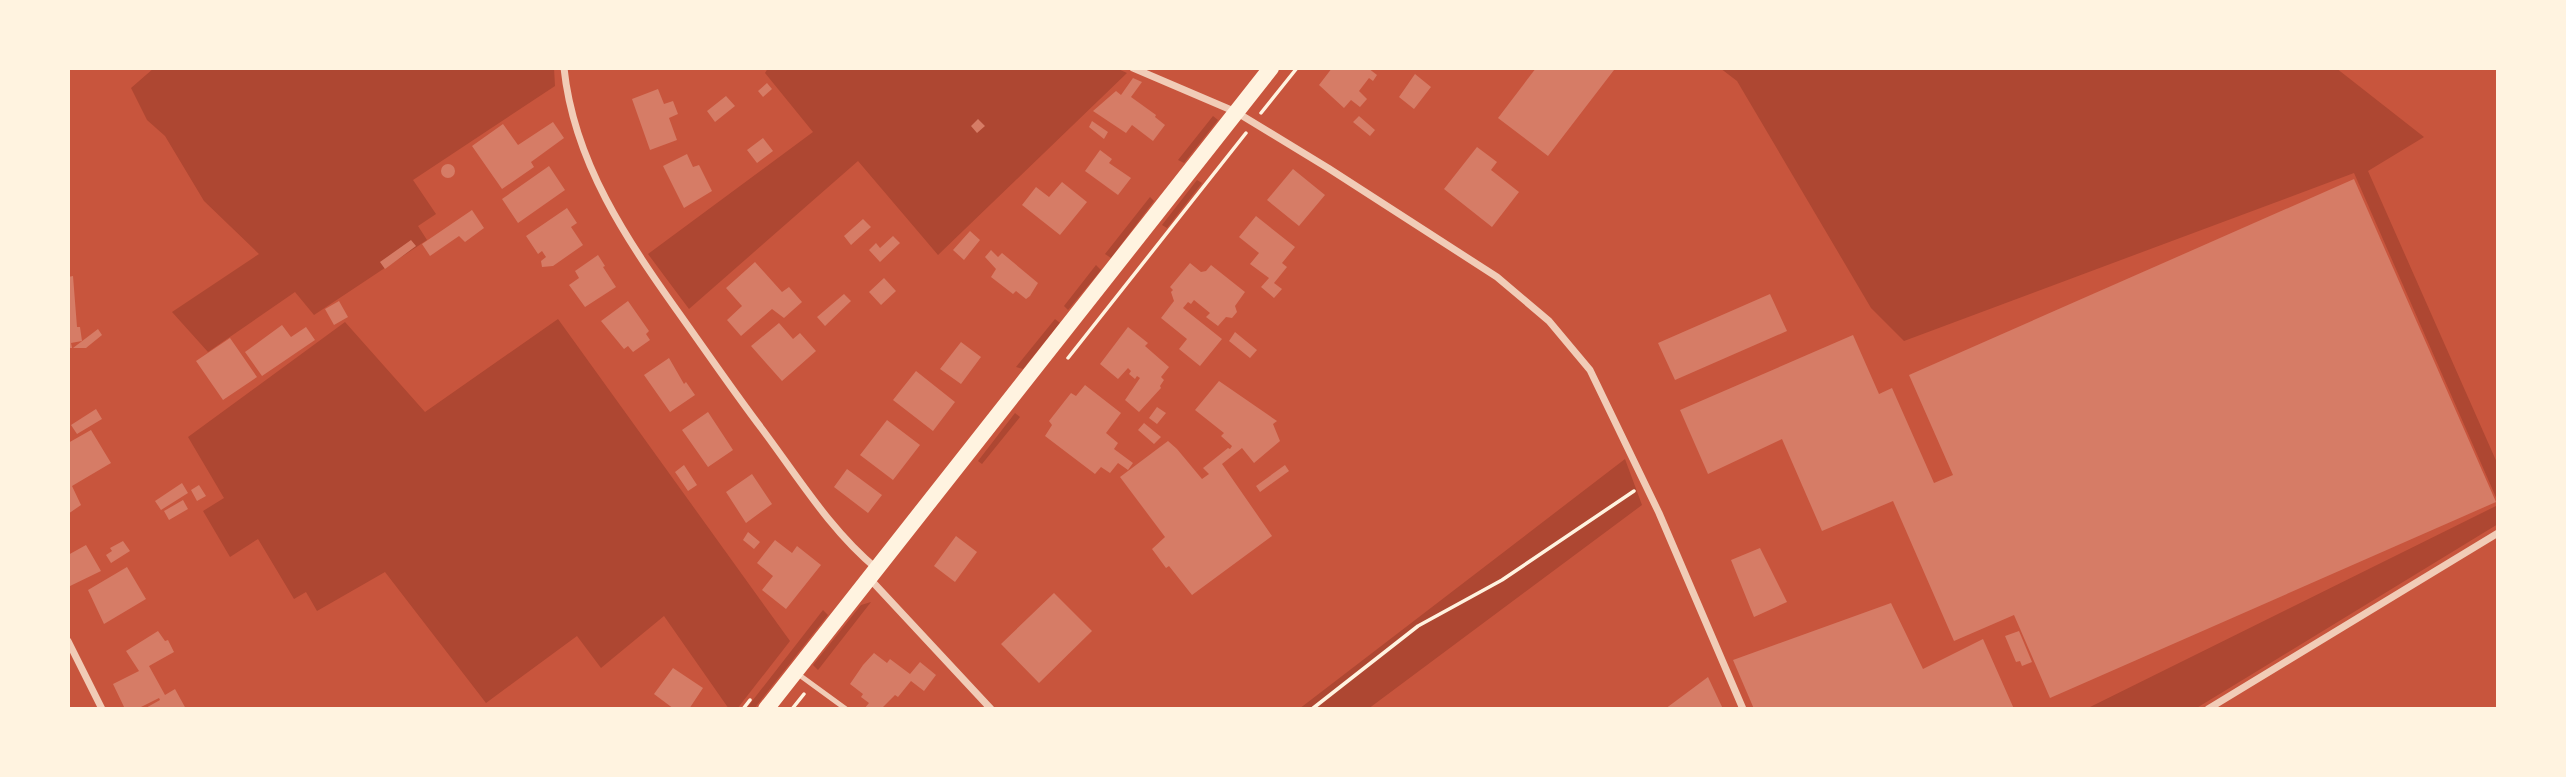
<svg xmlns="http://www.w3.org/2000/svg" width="2566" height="777" viewBox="0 0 2566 777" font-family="'DejaVu Sans',sans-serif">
	<rect width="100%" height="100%" fill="#c8553d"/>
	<path fill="#ae4732" d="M154,68H554L555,86L413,180L436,214L418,226L427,240L314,315L295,292L208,352L172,312L259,254L204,201L165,136L147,120L131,88Z
		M768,68H1116L1127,73L938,255L858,161L689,309L648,254L813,132L765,73Z
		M1720,68H2336L2424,137L2368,171L2498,465V502L2354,173L1904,341L1871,308L1737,81Z
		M1213,116L1218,120L1184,163L1178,160Z
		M1197,180L1202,183L1167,228L1162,225Z
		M1150,197L1154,201L1111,258L1105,254Z
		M1096,265L1101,270L1068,310L1064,306Z
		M558,319L790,641L737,709H729L664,616L601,668L577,636L486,703L385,572L317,611L306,592L294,599L258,539L230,557L203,511L224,498L188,437L345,322L425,412Z
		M1055,319L1060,323L1023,369L1016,367Z
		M1015,413L1020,417L982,464L978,461Z
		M1625,459L1642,505L1368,709H1299Z
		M2498,505V524L2195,709H2086Z
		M871,602L818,670L813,665L861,605Z
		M823,610L828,615L754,709H746Z"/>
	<path fill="#d67c66" d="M1332,68H1368L1377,75L1373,81L1369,78L1359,91L1367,99L1360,107L1351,100L1344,108L1319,85Z
		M1536,68H1611L1614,70L1548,156L1498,118Z
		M1415,74L1431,87L1414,109L1399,97Z
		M1133,78L1142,82L1131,97L1156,115L1155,117L1165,125L1153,141L1132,125L1126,133L1093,111L1116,91L1121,95Z
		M767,83L772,89L763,97L758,91Z
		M658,89L664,104L673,101L678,114L669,118L677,140L650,150L632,99Z
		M726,96L735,106L715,122L707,111Z
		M1359,116L1375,130L1370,136L1353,122Z
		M978,119L985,126L977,133L971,126Z
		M1092,121L1108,132L1104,139L1089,127Z
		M553,122L564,138L531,162L534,167L502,189L472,146L503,124L518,145Z
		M763,138L773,151L757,163L747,150Z
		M1477,147L1497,162L1491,170L1519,192L1492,227L1444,189Z
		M1100,150L1112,159L1109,163L1131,178L1118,195L1085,171Z
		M687,154L693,167L699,165L712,191L684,208L663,166Z
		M441 171a7 7 0 1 1 14 0a7 7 0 1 1-14 0Z
		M549,166L565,190L518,223L502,199Z
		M1293,169L1325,195L1299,226L1267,200Z
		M2354,179L2496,502L2050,698L2014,615L1954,641L1893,501L1822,531L1782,439L1708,474L1680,410L1853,335L1879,394L1892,388L1934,483L1953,475L1909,375Z
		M1062,182L1087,202L1060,235L1022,205L1036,187L1049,197Z
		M567,208L577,223L571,227L583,245L553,266L542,267L541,261L546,257L542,251L538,254L526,236Z
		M472,210L484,228L465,242L459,236L430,256L422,244Z
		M1256,216L1295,247L1282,263L1287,267L1274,283L1282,289L1274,298L1261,287L1269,278L1250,264L1259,253L1239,237Z
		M863,219L871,227L851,245L844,236Z
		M970,231L980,240L964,260L953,250Z
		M893,236L900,243L880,262L869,250L876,243L880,248Z
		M411,240L416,246L385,269L380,262Z
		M991,250L998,257L1002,253L1038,283L1030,296L1026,299L1016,291L1013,294L991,277L996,269L985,257Z
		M598,255L605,266L603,267L616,287L585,307L569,285L579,278L575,271Z
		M755,262L782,292L789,287L802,302L784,318L772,309L741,336L727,320L742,306L726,288Z
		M1190,263L1201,272L1206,271L1211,265L1245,292L1235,306L1237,312L1232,318L1226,317L1218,326L1206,317L1210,313L1194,300L1191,304L1188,302L1183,308L1222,339L1200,366L1179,349L1187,339L1161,318L1174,301L1171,292L1173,290L1170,287Z
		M73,276L77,327H80L82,341L71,343L72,348H68V277Z
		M884,278L896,291L881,305L869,292Z
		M844,294L851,301L825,326L817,317Z
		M1770,294L1787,331L1675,380L1658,343Z
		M339,301L348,317L334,325L325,309Z
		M628,301L649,331L646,334L650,340L633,352L628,346L624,349L601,321Z
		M779,323L793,339L800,333L816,351L782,381L751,346Z
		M282,325L291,337L306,327L315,340L262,376L245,352Z
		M1128,327L1148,343L1145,346L1169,367L1161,377L1164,380L1160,386L1161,388L1139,412L1125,400L1140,378L1137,376L1135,379L1129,374L1131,371L1128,368L1118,379L1100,364Z
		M98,329L102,335L86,348H73Z
		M1235,332L1257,350L1250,358L1229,341Z
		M230,338L257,377L223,400L196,361Z
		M961,342L981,357L961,384L940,369Z
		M669,358L684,384L686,382L695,395L670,412L644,375Z
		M916,371L955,402L933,431L893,400Z
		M1219,381L1277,421L1273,424L1280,441L1254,463L1242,448L1222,464L1272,536L1192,595L1169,566L1166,568L1152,549L1165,537L1120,477L1168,441L1177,449L1202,479L1209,474L1203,468L1228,448L1230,449L1232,446L1221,436L1224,433L1195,410Z
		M1085,385L1121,413L1106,433L1118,443L1114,449L1133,463L1128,470L1118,463L1110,473L1101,467L1095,474L1045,436L1052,425L1049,421L1071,393L1076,396Z
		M1157,407L1166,413L1157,424L1149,418Z
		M96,409L102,419L77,434L71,425Z
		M708,412L733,450L708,467L682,430Z
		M887,420L920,445L893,480L860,455Z
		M1144,423L1161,437L1154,444L1138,430Z
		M91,430L111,463L72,486L81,505L68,514V443Z
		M684,465L697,485L688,491L675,472Z
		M1285,465L1289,471L1260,492L1256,486Z
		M847,469L882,495L868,513L834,487Z
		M752,474L772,504L746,523L726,492Z
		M182,483L188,493L161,510L155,501Z
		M199,485L206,496L197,501L191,490Z
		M183,500L188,509L169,520L164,511Z
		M748,532L760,542L754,549L743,540Z
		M956,536L977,552L955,582L934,566Z
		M775,540L792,553L797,546L821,565L786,609L762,590L773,576L757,563Z
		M123,541L130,551L111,563L106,555L112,551L110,548Z
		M86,545L101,571L68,587V555Z
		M1760,548L1787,602L1754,617L1731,560Z
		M127,567L146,599L104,624L88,590Z
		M1054,593L1092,631L1039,683L1001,644Z
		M1891,603L1923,669L1983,639L2014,709H1754L1733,660Z
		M158,631L165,641L168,640L174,652L149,666L165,695L175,689L186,709H144L160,700L159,698L137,709H125L113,684L139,671L126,651Z
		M2019,631L2032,662L2022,666L2020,661L2016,662L2005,636Z
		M874,653L887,663L890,659L910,674L920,662L936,675L924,691L911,681L898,697L895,695L881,709H864L869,703L861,697L863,694L850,684L863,665Z
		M673,668L703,688L689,709H674L654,694Z
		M1708,677L1723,709H1665Z"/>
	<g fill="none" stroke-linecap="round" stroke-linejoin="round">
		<path stroke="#fff3e0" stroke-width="3.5" d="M1261,113L1297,68
			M1068,358L1246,133
			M743,709L750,700
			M792,709L804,694
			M1312,709L1418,626L1502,580L1634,491"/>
		<path stroke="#f1ccb7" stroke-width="5" d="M798,674L846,709"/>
		<path stroke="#f1ccb7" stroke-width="7" d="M564,68C574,163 627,240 681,316C708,354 734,392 762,429C798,477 830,530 877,569
			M1133,68L1236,112L1328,168L1497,277L1549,321L1590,370L1659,513L1743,709
			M869,578L991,709
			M68,641L102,709
			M2208,709L2498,533"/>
		<path stroke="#fff3e0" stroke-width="16" d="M766,709L1271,68"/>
	</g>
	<rect width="2566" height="777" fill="none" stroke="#fff3e0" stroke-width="140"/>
</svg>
